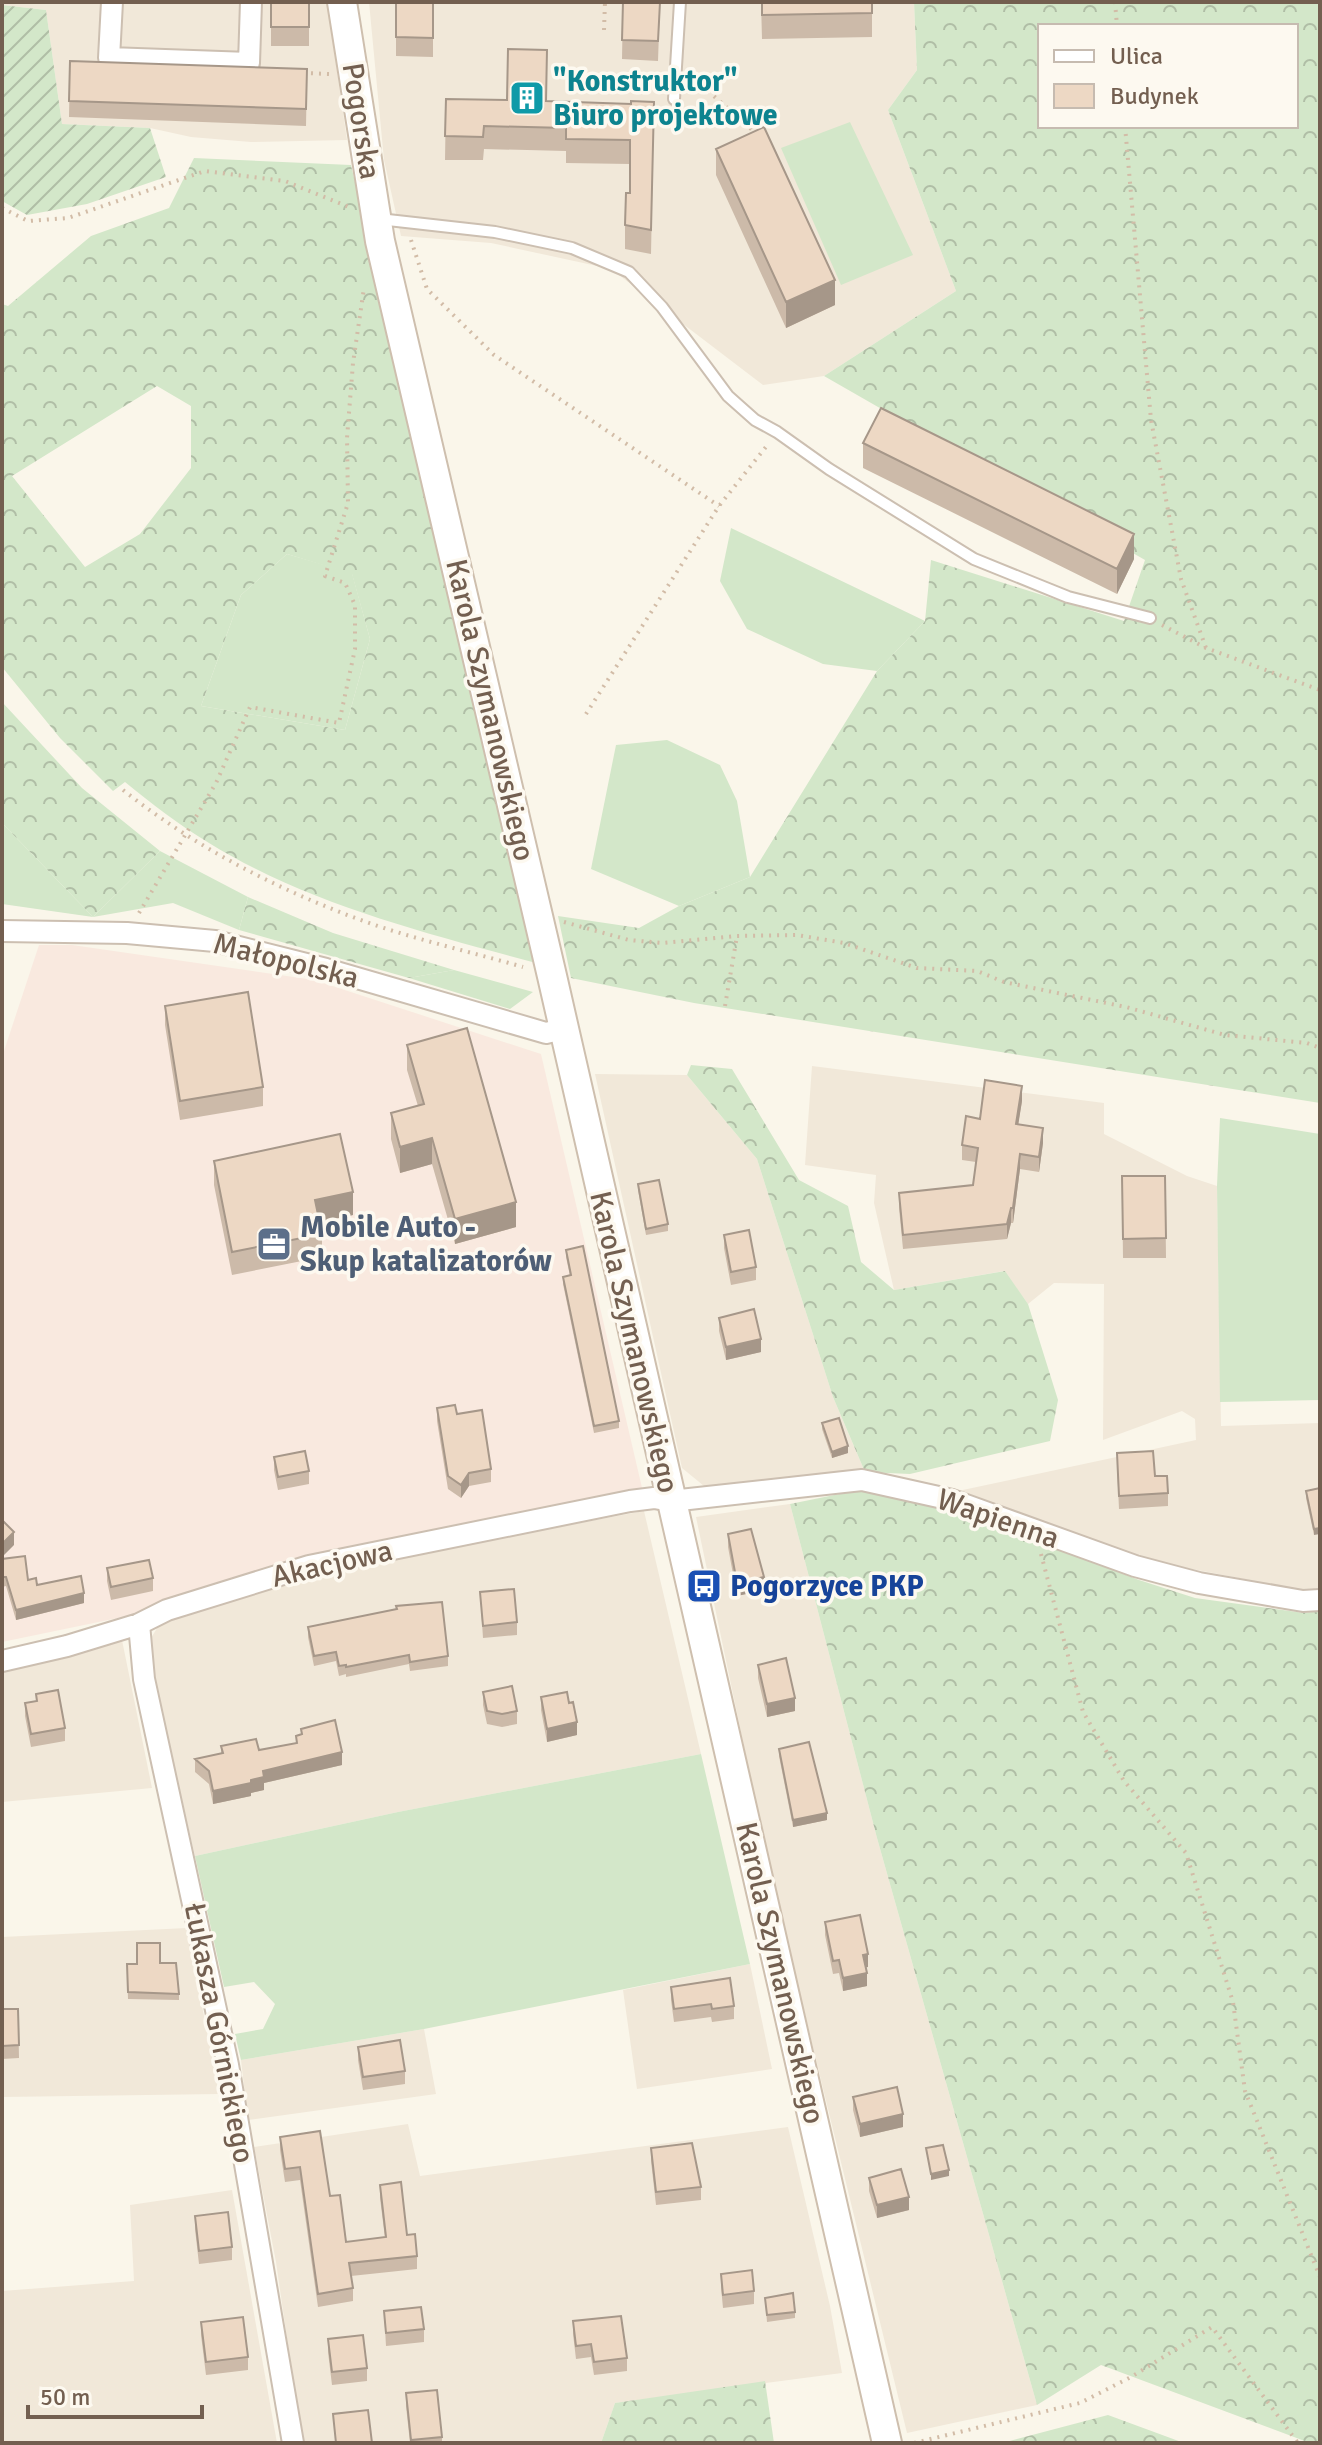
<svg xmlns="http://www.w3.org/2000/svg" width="1322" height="2445" viewBox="0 0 1322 2445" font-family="Signika,sans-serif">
	<defs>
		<pattern id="forest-crowns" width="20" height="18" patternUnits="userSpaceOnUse" patternTransform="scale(2)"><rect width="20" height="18" fill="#d3e7c9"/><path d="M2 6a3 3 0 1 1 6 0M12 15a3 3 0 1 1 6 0" fill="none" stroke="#b0bea6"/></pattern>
		<pattern id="garden-furrows" width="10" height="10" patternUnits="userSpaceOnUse" patternTransform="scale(2)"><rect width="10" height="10" fill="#d3e7c9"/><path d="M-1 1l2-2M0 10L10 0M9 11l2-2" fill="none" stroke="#b0bea6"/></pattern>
	</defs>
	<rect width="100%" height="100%" fill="#faf6ea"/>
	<path fill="#f1e8d9" d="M2,2H327L347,140L251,142L191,137L150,128L62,124L46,10L2,5Z
		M369,2H914L917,70L888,110L956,291L824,376L763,385L611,269L491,243L401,236L384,160Z
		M812,1066L1104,1103V1134L1187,1176L1217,1186L1221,1426L1320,1423V1590L1305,1591L1136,1558L958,1491L1196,1440L1195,1419L1182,1411L1103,1440L1104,1284L1054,1283L1028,1304L1004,1271L894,1290L874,1203L876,1175L805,1165Z
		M595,1074L687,1075L757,1159L833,1397L865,1472L704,1486L682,1468Z
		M790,1504L877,1838L1037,2405L907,2433L770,1871L696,1517Z
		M644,1511L701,1754L398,1812L195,1856L149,1662L148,1643L165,1615L326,1570Z
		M122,1640L152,1788L2,1802V1669Z
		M187,1928L219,2094L2,2097V1937Z
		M750,1964L772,2069L637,2089L623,1990Z
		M424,2029L436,2094L248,2120L241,2060Z
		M408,2124L420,2176L788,2127L830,2306L842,2373L615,2403L601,2443H302L276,2262L254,2147Z
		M232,2190L277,2443H2V2291L134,2281L130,2205Z"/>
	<path fill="#f9e9df" d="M39,945H72L314,980L541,1054L643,1492L142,1613L2,1642V1057Z"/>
	<path fill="#d3e7c9" d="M850,122L913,255L841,285L781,148Z
		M731,528L925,621L877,671L823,664L747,629L720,581Z
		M287,554L352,573L370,639L345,730L201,706L241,595Z
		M667,740L720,765L737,801L750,877L679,906L591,869L616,745Z
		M2,823L93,917L160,851L248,897L239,930L173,903L93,917L2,904Z
		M454,970L533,992L510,1009L409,978Z
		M1220,1118L1320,1134V1400L1220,1402L1217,1186Z
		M701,1754L750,1964L424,2029L241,2060L235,2034L263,2029L275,2004L254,1982L224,1987L195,1856L398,1812Z"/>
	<path fill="url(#forest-crowns)" fill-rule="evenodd" d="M914,2H1320V1103L694,1003L571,978L558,916L639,928L679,906L750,877L877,671L925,621L931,560L1124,621L1145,560L824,376L956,291L888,110L917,70ZM1040,26H1296V126H1040Z
		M194,158L351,165L536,963C425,933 308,904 209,843C179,825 152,804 125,782L113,791L60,738L2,667V304L8,306L91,236L169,208ZM157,386L191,406V468L140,534L85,567L12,476ZM287,554L352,574L370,639L345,730L201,706L241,595Z
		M2,702L82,788L160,851L93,917L2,823Z
		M248,897L333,933L454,970L409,978L239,930Z
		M691,1065L732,1069L799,1180L848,1206L861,1262L894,1290L1005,1271L1028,1304L1058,1400L1050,1441L910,1474L865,1472L833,1397L757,1159L687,1075Z
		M864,1489L937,1503L1139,1580L1195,1598L1304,1613L1320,1611V2443H1310L1101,2365L1037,2405L877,1838L790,1504Z
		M765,2381L774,2443H601L615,2403Z
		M1108,2415L1184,2443H1002Z"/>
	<path fill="url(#garden-furrows)" d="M2,5L46,10L62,124L150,128L166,177L87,204L27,215L2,201Z"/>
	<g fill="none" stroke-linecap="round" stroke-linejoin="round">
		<defs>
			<path id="lane" d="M674,99L680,2
				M379,219L495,232L572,248L629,272L662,307L728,396L755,420L777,432L829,469L974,559L1068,597L1150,618"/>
			<path id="street" d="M112,2L109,58L249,63L251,2
				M2,931L127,933L215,941L326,969L546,1033L563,1029
				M139,1624L144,1679L228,2065L293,2443
				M2,1661L67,1646L139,1624L167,1610L309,1566L630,1501L654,1498L671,1501L862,1480L952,1500L1135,1566L1199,1583L1303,1601L1320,1600"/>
			<path id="secondary" d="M342,2L380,241L552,976L887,2443"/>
		</defs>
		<use href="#lane" stroke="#ccbfb1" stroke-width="14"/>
		<use href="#street" stroke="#ccbfb1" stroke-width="24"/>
		<use href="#secondary" stroke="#cebfae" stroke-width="32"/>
		<path stroke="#d2bca7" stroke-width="4" stroke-dasharray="2 6" stroke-linecap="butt" d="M1115,2L1117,26
			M604,30L605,2
			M303,73L330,74
			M690,75L758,135
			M1125,126L1151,420L1181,579L1206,648
			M2,208L28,221L68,218L205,171L285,181L349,207
			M411,240L427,289L494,355L719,506
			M1162,625L1206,648L1320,690
			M586,714L719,506L769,443
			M123,790C194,846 272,887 358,919C412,939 468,951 523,967
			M139,913L216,783L250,707L339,723L355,649V605L345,583L325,576L348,503L347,438L353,363L364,288
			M564,922L629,940L662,943L737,936L797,935L844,943L917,968L977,971L1004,982L1126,1007L1225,1035L1307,1043L1320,1048
			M725,1006L737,936
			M1041,1554L1083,1712L1124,1781L1186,1853L1233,2002L1245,2091L1320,2277
			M914,2443L1080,2403L1131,2377L1212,2327L1298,2443"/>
		<use href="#lane" stroke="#fff" stroke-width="10"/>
		<use href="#street" stroke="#fff" stroke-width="20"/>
		<use href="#secondary" stroke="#fff" stroke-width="28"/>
	</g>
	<path fill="#ccbaa9" d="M309,2V46H271V27Z
		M396,2H433V57L396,56Z
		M623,2H660L658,61L622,59Z
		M761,2H872V37L762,39Z
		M70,61L307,69L306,126L69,117Z
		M446,99L631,104L654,102L651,254L625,249V225L630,193V164L566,163V151L484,149L483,160H445Z
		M716,149L835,305L786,328L716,175Z
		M863,443L1134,559L1117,594L863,468Z
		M165,1006L263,1087V1106L180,1120L165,1025Z
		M407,1045L516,1227L455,1244L432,1164L400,1173L391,1139V1113L418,1106L407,1070Z
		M1022,1101L1018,1124L1043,1143L1039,1172L1020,1169L1013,1223H1011L1007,1239L903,1249L899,1208V1193L973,1185L976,1162L962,1160V1145L980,1119Z
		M214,1161L353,1215L320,1222L322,1234V1257L232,1275L214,1185Z
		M1122,1176H1165L1166,1258H1123Z
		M638,1184L668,1224V1231L646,1235L638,1190Z
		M724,1235L756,1267V1280L731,1285L724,1248Z
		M566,1250L619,1421V1428L594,1433L563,1284V1277L570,1276L566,1257Z
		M719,1318L761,1352L726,1360L719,1331Z
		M437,1408L457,1414L491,1469V1482L469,1486L461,1498L448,1489L437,1421Z
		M822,1423L848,1453L832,1458L822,1429Z
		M274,1457L309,1471V1484L278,1490L274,1470Z
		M1117,1466L1155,1476L1168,1493V1506L1119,1509Z
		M1320,1488L1314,1535L1306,1498V1491Z
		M728,1534L764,1590L737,1596L728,1547Z
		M2,1559L28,1580L84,1603L16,1620L6,1586L2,1587Z
		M107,1568L153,1578V1591L111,1600L107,1581Z
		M480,1592L517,1622V1635L483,1638Z
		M308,1627L448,1656V1666L410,1671L409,1664L346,1677V1674L339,1676L336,1661L314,1666L308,1637Z
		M758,1665L795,1711L767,1717L758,1678Z
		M483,1692L517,1711V1724L502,1727L487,1724L483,1705Z
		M36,1694L65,1728V1741L31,1747L25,1716V1703L36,1701Z
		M541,1697L577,1735L547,1742L541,1710Z
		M301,1729L342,1765L264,1783V1790L251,1793V1796L213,1804L209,1784L195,1772V1759L221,1753V1746L259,1750L296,1743L301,1735Z
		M779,1749L827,1820L793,1827L779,1756Z
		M825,1922L868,1967H866L867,1986L843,1991L839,1973L833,1974L825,1935Z
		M160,1963L179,1994V2000L128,1999L127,1964Z
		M671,1987L734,2006V2019L712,2022L711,2017L674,2022L671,2000Z
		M2,2009H18L19,2058L2,2059Z
		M358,2047L405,2071V2084L363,2090L358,2060Z
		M853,2097L903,2127L860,2137L853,2110Z
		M280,2137L330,2196L346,2242L385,2238L380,2198V2185L407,2235L417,2256V2269L351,2276L353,2288V2301L318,2307L300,2180L285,2182L280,2150Z
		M651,2148L701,2187V2200L656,2205L651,2161Z
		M869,2178L909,2210L877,2218L869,2191Z
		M195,2216L232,2247V2260L199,2264L195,2229Z
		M721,2274L754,2291V2304L723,2308L721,2287Z
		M765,2298L795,2312V2318L767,2322Z
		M384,2311L424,2329V2342L386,2346Z
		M573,2321L627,2358V2371L594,2375L591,2357L576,2359L573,2334Z
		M201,2322L248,2357V2370L206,2375L201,2335Z
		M328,2339L367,2368V2381L332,2385L328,2352Z
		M406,2393L442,2437V2443H410L406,2406Z"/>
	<path fill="#a69789" d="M835,280V305L786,328V302Z
		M1134,534V559L1117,594V569Z
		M1022,1086V1101L1016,1139V1124Z
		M1043,1128V1143L1039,1172V1157Z
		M432,1138V1164L400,1173V1147Z
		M1020,1154V1169L1013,1223V1208Z
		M353,1192V1215L315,1223V1200Z
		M516,1202V1227L455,1244V1219Z
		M1011,1208V1223L1007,1239V1224Z
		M761,1339V1352L726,1360V1347Z
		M848,1446V1453L832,1458V1452Z
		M469,1473V1486L461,1498V1485Z
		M1320,1528V1534L1314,1535V1529Z
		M14,1532V1545L2,1557V1544Z
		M764,1577V1590L737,1596V1583Z
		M84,1593V1603L16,1620V1610Z
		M795,1698V1711L767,1717V1704Z
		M577,1722V1735L547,1742V1729Z
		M342,1752V1765L264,1783V1790L251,1793V1796L213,1804V1791L251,1780L263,1771Z
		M827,1813V1820L793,1827V1820Z
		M868,1954V1967L863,1968V1955Z
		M867,1973V1986L843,1991V1978Z
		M903,2114V2127L860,2137V2124Z
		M949,2170V2176L931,2180V2174Z
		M909,2197V2210L877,2218V2205Z"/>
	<path fill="#edd8c4" stroke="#a69789" stroke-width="2" d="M271,2H309V27H271Z
		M396,2H433V38L396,37Z
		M623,2H660L658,41L622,40Z
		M762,2H872V13L762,15Z
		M508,49L547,50L546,101L631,104V101L654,102L651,230L625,225L626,193H630V140L566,139V128L484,126L483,137L445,136L446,99L507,100Z
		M70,61L307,69L306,109L69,101Z
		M764,127L835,280L786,302L716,149Z
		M881,408L1134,534L1117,569L863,443Z
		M248,992L263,1087L180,1101L165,1006Z
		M467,1028L516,1202L455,1219L432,1138L400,1147L391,1113L424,1104L407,1045Z
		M985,1080L1022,1086L1016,1124L1043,1128L1039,1157L1020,1154L1013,1208H1011L1007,1224L903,1235L899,1193L973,1185L978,1148L962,1145L966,1116L980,1119Z
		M340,1134L353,1192L315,1200L322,1234L232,1252L214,1161Z
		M1122,1176H1165L1166,1238L1123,1239Z
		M659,1180L668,1224L646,1229L638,1184Z
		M749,1230L756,1267L731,1272L724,1235Z
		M583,1246L619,1421L594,1426L563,1277L571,1275L566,1250Z
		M754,1309L761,1339L726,1347L719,1318Z
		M455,1405L457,1414L482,1410L491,1469L469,1473L461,1485L448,1476L437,1408Z
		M839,1418L848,1446L832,1452L822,1423Z
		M305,1451L309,1471L278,1477L274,1457Z
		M1153,1451L1155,1476H1167L1168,1493L1119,1496L1117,1453Z
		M1320,1488V1528L1314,1529L1306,1491Z
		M2,1520L14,1532L2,1544Z
		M751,1529L764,1577L737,1583L728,1534Z
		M25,1556L28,1580L36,1578L37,1585L81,1576L84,1593L16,1610L6,1577H2V1559Z
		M149,1560L153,1578L111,1587L107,1568Z
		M514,1589L517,1622L483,1626L480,1592Z
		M442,1602L448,1656L410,1662L409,1655L346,1667V1665L339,1666L336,1652L314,1656L308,1627L397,1609L396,1606Z
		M786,1658L795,1698L767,1704L758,1665Z
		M512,1686L517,1711L502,1714L487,1711L483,1692Z
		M58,1690L65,1728L31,1734L25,1703L37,1701L36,1694Z
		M567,1692L569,1703L573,1702L577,1722L547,1729L541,1697Z
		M335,1720L342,1752L263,1771L264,1777L251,1780V1783L213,1791L209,1771L195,1759L223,1753L221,1746L256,1739L259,1750L297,1743L296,1736L302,1734L301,1729Z
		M809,1742L827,1813L793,1820L779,1749Z
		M860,1915L868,1954L863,1955L867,1973L843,1978L839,1960L833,1961L825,1922Z
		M137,1943H160V1963H176L179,1994L128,1992L127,1964H137Z
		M730,1978L734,2006L712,2009L711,2004L674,2009L671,1987Z
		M2,2009H18L19,2045L2,2046Z
		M400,2040L405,2071L363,2077L358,2047Z
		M897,2087L903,2114L860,2124L853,2097Z
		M320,2131L330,2196L340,2195L346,2242L386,2237L380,2185L401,2182L407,2235L415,2234L417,2256L349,2263L353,2288L318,2294L300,2167L285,2169L280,2137Z
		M692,2143L701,2187L656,2192L651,2148Z
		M943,2145L949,2170L931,2174L926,2148Z
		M901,2169L909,2197L877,2205L869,2178Z
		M228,2212L232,2247L199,2251L195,2216Z
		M752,2270L754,2291L723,2295L721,2274Z
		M793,2293L795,2312L767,2315L765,2298Z
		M421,2307L424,2329L386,2333L384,2311Z
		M621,2316L627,2358L594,2362L591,2344L576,2346L573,2321Z
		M243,2317L248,2357L206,2362L201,2322Z
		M363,2335L367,2368L332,2372L328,2339Z
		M437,2390L442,2437L411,2440L406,2393Z
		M368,2410L372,2443H336L333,2414Z"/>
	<defs>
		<symbol id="building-square" viewBox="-11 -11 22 22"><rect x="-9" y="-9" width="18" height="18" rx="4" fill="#0f9aa8" stroke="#fdf9f0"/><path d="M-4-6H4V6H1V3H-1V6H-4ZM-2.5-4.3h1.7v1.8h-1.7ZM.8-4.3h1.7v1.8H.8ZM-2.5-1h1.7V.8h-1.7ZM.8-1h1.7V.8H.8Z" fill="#fff"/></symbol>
		<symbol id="office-square" viewBox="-11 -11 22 22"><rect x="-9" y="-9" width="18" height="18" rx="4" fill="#5c6f8a" stroke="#fdf9f0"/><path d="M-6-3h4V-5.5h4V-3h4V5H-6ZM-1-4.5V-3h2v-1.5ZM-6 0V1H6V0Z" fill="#fff"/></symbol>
		<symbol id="bus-square" viewBox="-11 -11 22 22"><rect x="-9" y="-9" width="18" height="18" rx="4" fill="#1a4fb4" stroke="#fdf9f0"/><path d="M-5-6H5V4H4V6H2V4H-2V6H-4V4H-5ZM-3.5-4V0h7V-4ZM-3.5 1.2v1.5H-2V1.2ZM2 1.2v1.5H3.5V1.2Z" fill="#fff"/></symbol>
	</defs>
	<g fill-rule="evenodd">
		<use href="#building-square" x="507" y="78" width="40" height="40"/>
		<use href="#office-square" x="254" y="1224" width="40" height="40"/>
		<use href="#bus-square" x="684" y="1566" width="40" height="40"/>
	</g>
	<g text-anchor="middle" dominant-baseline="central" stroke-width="7" stroke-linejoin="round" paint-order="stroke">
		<g font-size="30" font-weight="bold" fill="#0d838f" stroke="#fdf9f0" text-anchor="start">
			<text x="553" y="81">"Konstruktor"<tspan x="553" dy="34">Biuro projektowe</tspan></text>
		</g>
		<g font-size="30" fill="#735f50" stroke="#fdf9f0">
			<text transform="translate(361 121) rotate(81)">Pogorska</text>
			<text transform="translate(490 710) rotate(77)">Karola Szymanowskiego</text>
			<text transform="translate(286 961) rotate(14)">Małopolska</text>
			<text transform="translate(634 1342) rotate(77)">Karola Szymanowskiego</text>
			<text transform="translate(998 1519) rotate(19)">Wapienna</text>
			<text transform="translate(332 1564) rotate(-13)">Akacjowa</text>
			<text transform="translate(780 1973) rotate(77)">Karola Szymanowskiego</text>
			<text transform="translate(219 2033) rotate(79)">Łukasza Górnickiego</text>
		</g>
		<g font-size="30" font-weight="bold" fill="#4e5e75" stroke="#fdf9f0" text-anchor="start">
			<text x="300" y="1227">Mobile Auto -<tspan x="300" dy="34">Skup katalizatorów</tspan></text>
		</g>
		<g font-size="30" font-weight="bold" fill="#164399" stroke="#fdf9f0" text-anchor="start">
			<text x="730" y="1586">Pogorzyce PKP</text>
		</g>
	</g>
	<rect width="1322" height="2445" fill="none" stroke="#735f50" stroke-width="8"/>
	<rect x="1038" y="24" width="260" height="104" fill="#fdf9f0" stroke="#c6bbb0" stroke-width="2"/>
	<rect x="1054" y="50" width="40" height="12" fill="#ffffff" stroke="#c6bbb0" stroke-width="2"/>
	<text x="1110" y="64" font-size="24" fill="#735f50">Ulica</text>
	<rect x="1054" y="84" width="40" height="24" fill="#edd8c4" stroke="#c6bbb0" stroke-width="2"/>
	<text x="1110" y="104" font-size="24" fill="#735f50">Budynek</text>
	<path d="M28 2405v12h174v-12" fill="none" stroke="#735f50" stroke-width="4"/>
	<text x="40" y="2405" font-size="24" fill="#735f50" stroke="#fdf9f0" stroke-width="6" paint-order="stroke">50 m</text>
</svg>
